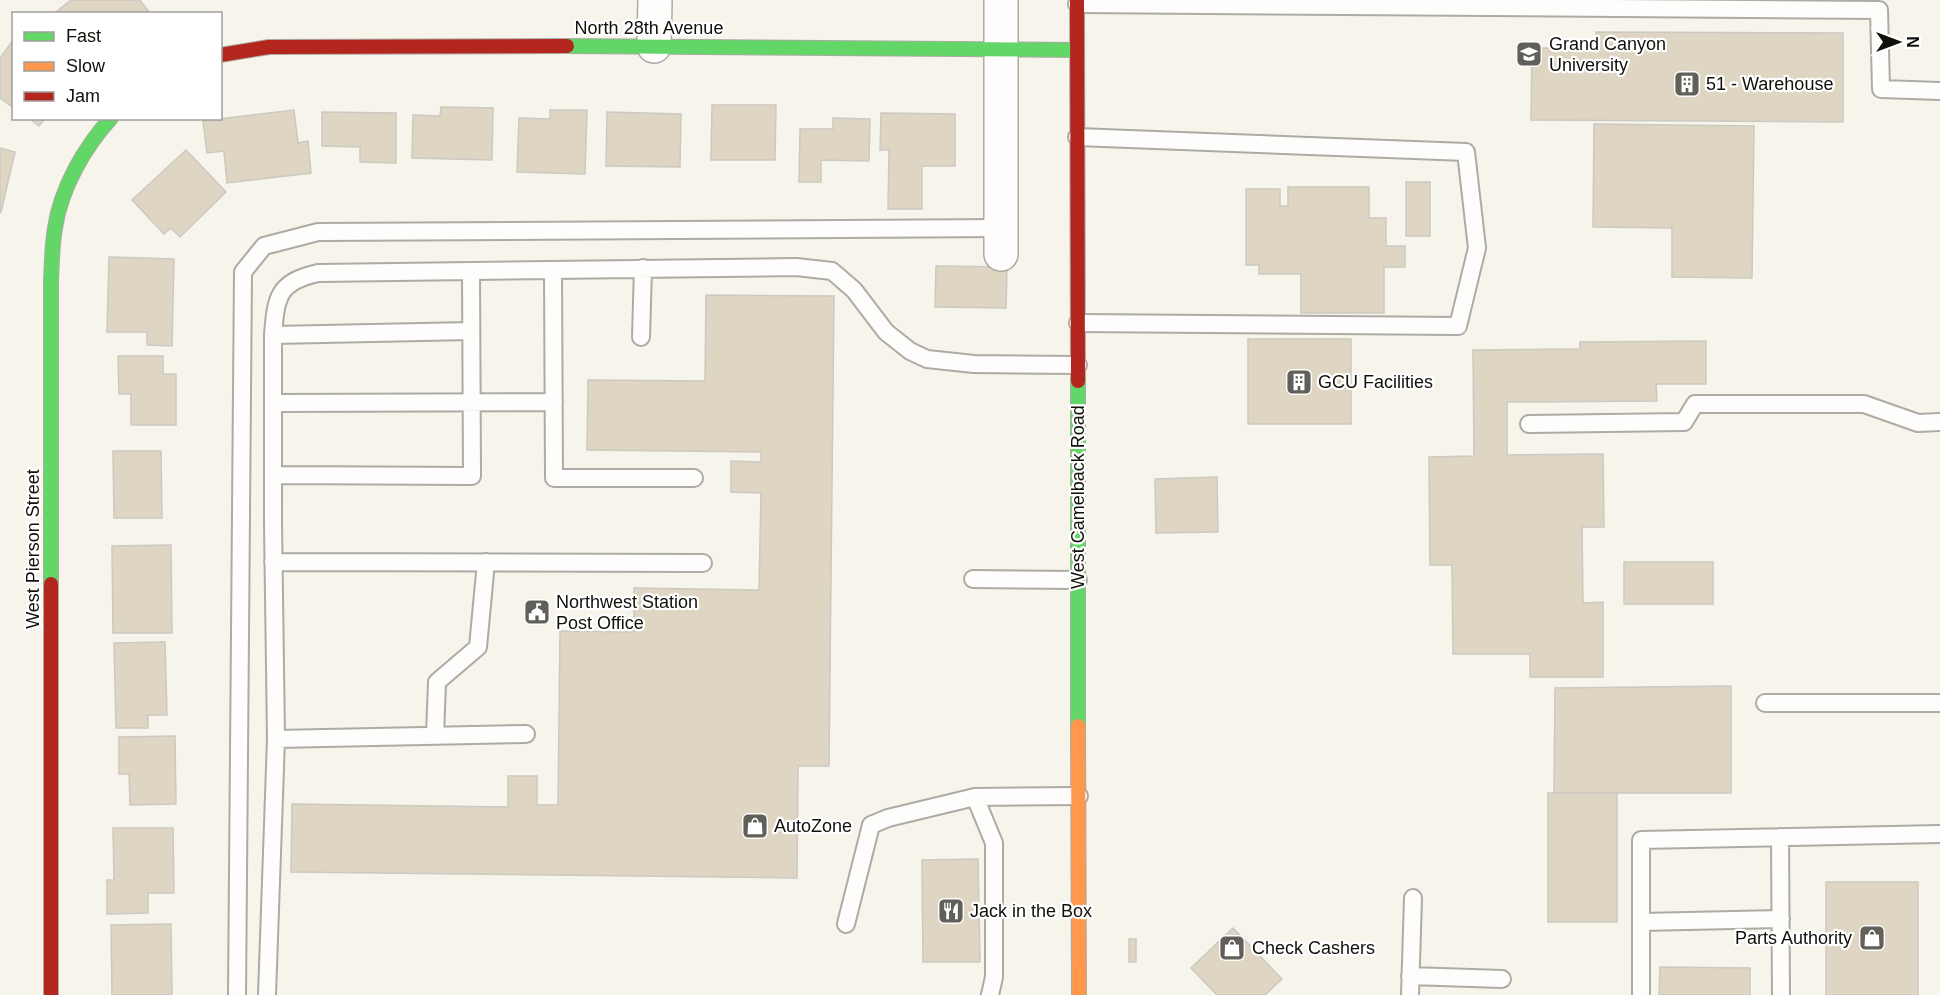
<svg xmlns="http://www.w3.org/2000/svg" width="1940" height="995" viewBox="0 0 1940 995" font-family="Arial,sans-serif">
	<rect width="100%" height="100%" fill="#f6f4eb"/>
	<path fill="#ded5c3" stroke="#ccc9c2" stroke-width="1.5" d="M71,0H140L149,12L147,14H57L56,12Z
		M1596,32L1843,33V122L1531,120L1532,48H1596Z
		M14,39V108L0,98V58Z
		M712,105H776L775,160H711Z
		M441,107L493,108L492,160L412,158L413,115L440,116Z
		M294,110L298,143L308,141L311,173L227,183L224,151L207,153L203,121Z
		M550,110H587L585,174L517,172L519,118L550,119Z
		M322,112L396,113V163L360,162V147L322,146Z
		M607,112L681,114L680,167L606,166Z
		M881,113L955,114V166H922V209H888L889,150H880Z
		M29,118H45L39,126Z
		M833,118L870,119L869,161L821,160V182H799L800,129H833Z
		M1594,124L1754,126L1752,278L1672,277V228L1593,227Z
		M0,148L15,152L1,212H0Z
		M186,150L226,192L180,237L171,228L164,234L132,200Z
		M1406,182H1430V236H1406Z
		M1288,187H1369V218H1386V246H1405V267H1384V313H1301V274H1259V265H1246V189H1280V206H1288Z
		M109,257L174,259L172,346L147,345V332H107Z
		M936,266L1007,267L1006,308L935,307Z
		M706,295L834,296L829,766H798L797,878L291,872L292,804L508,807V776H537V805H558L560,631L634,632V588L759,590L761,493L731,492V461L761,462V452L587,450L588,380L705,381Z
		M1248,339H1351V424H1248Z
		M1706,341V384H1656L1657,401L1507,402V455L1603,454L1604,527H1582L1583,603L1603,602V677H1530V654H1453L1452,565H1430L1429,457L1474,456L1473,350L1580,349V342Z
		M118,356H163V374H176V425H131V394H119Z
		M113,451H161L162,518H114Z
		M1217,477L1218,532L1156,533L1155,479Z
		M171,545L172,633H113L112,546Z
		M1624,562H1713V604H1624Z
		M165,642L167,715H148V728H116L114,643Z
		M1731,686V793H1554L1555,688Z
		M175,736L176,804L130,805L129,774H119V737Z
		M1548,793H1617V922H1548Z
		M113,828H173L174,893H148V913L107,914V880H114Z
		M978,859L980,962H923L922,860Z
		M1826,882H1918V995H1826Z
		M171,924L172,995H112L111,925Z
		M1233,928L1282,979L1265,995H1217L1191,968Z
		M1129,939H1136V962H1129Z
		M1660,967L1750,968V995H1659Z"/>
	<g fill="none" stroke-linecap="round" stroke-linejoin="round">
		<defs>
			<path id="lane" d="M1077,4L1879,10L1881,89L1940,91
				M1077,137L1466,152L1477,248L1458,326L1078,323
				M553,270L554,478H694
				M273,335L471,331
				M641,337L643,268
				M273,403L554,402
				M1529,424L1684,422L1695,404H1864L1918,423L1940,422
				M273,475L472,476L471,271
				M273,562L703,563
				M973,579L1078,580
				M1765,703H1940
				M435,736L437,682L478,647L486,562
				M276,739L526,734
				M975,797L994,843V977L990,995
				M1780,837L1781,995
				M1641,922L1781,919
				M846,924L871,825L888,818L975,797L1079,796
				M1410,976L1502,979
				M237,995L243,272L264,246L318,232L1001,228
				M267,995L276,739L273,523V335C276,298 277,282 318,273L796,267L832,271L854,290L886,332L910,351L927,359L974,364L1078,365
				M1410,995L1413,898
				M1641,995V840L1940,834"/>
			<path id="street" d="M654,46L655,0
				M1001,254V0"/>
			<path id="fast" d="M567,46L1077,50
				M1078,381V726
				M51,584V279C52,262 52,245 55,228C61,188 84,148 111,118"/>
			<path id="slow" d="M1078,726L1079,995"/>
			<path id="jam" d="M1077,0L1078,381
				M220,55L269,47L567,46
				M51,584V995"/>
		</defs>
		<use href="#lane" stroke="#acaba4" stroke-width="20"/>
		<use href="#street" stroke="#acaba4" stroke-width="36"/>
		<use href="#fast" stroke="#acaba4" stroke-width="16"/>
		<use href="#slow" stroke="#acaba4" stroke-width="16"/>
		<use href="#jam" stroke="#acaba4" stroke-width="16"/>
		<use href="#lane" stroke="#fefdfc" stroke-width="16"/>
		<use href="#street" stroke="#fefdfc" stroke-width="33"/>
		<use href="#fast" stroke="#63d668" stroke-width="14"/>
		<use href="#slow" stroke="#ff974d" stroke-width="14"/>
		<use href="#jam" stroke="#b3261e" stroke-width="14"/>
	</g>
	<defs>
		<symbol id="university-square" viewBox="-11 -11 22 22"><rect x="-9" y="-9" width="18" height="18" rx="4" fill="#615f59" stroke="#fff"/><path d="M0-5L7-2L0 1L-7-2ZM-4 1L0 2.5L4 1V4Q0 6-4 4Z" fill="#fff"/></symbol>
		<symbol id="building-square" viewBox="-11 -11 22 22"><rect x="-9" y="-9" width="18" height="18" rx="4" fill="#615f59" stroke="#fff"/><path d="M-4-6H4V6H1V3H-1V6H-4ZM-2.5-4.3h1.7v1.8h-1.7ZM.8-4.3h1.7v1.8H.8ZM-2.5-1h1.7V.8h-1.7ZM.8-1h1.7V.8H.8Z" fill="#fff"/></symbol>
		<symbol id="civic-square" viewBox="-11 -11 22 22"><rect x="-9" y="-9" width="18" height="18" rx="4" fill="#615f59" stroke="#fff"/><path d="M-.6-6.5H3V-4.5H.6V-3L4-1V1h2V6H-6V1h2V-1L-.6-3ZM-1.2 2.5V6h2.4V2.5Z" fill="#fff"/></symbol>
		<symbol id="shop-square" viewBox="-11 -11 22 22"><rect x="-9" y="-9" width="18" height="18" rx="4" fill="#615f59" stroke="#fff"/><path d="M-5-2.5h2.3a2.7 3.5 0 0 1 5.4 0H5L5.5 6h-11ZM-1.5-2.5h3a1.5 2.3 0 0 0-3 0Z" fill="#fff"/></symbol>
		<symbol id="restaurant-square" viewBox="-11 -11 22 22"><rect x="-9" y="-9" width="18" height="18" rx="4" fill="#615f59" stroke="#fff"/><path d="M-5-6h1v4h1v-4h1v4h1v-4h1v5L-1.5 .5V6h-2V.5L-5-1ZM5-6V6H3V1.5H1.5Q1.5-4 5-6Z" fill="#fff"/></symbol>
	</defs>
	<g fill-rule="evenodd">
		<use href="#university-square" x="1514" y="39" width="30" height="30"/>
		<use href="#building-square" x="1672" y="69" width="30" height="30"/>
		<use href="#building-square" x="1284" y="367" width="30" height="30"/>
		<use href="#civic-square" x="522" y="597" width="30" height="30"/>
		<use href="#shop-square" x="740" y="811" width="30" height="30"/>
		<use href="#restaurant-square" x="936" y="896" width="30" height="30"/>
		<use href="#shop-square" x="1857" y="923" width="30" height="30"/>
		<use href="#shop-square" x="1217" y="933" width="30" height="30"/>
	</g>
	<g text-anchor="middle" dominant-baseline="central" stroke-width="4.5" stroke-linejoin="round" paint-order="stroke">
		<g font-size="18" fill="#110f0a" stroke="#fff">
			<text x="649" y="28">North 28th Avenue</text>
			<text transform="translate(1078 497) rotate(-90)">West Camelback Road</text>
			<text transform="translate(33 549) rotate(-90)">West Pierson Street</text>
		</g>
		<g font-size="18" fill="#110f0a" stroke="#fff" text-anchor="start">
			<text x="1549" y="44">Grand Canyon<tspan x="1549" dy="21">University</tspan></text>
			<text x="1706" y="84">51 - Warehouse</text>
			<text x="1318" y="382">GCU Facilities</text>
			<text x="556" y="602">Northwest Station<tspan x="556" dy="21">Post Office</tspan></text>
			<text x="774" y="826">AutoZone</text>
			<text x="970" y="911">Jack in the Box</text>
			<text x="1852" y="938" text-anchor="end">Parts Authority</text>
			<text x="1252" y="948">Check Cashers</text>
		</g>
	</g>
	<rect x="12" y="12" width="210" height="108" fill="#ffffff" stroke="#a09f9d" stroke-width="1.5"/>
	<rect x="24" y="32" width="30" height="9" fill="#63d668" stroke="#a09f9d" stroke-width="1.5"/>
	<text x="66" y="42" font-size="18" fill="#110f0a">Fast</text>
	<rect x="24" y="62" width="30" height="9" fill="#ff974d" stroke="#a09f9d" stroke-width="1.5"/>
	<text x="66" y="72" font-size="18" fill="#110f0a">Slow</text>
	<rect x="24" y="92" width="30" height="9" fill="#b3261e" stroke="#a09f9d" stroke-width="1.5"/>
	<text x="66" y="102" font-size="18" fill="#110f0a">Jam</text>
	<g transform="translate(1898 42) rotate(90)" stroke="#ffffff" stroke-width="4.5" paint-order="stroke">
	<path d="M0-4.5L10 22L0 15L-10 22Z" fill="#110f0a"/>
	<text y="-9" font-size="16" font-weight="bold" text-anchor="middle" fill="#110f0a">N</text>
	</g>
</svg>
